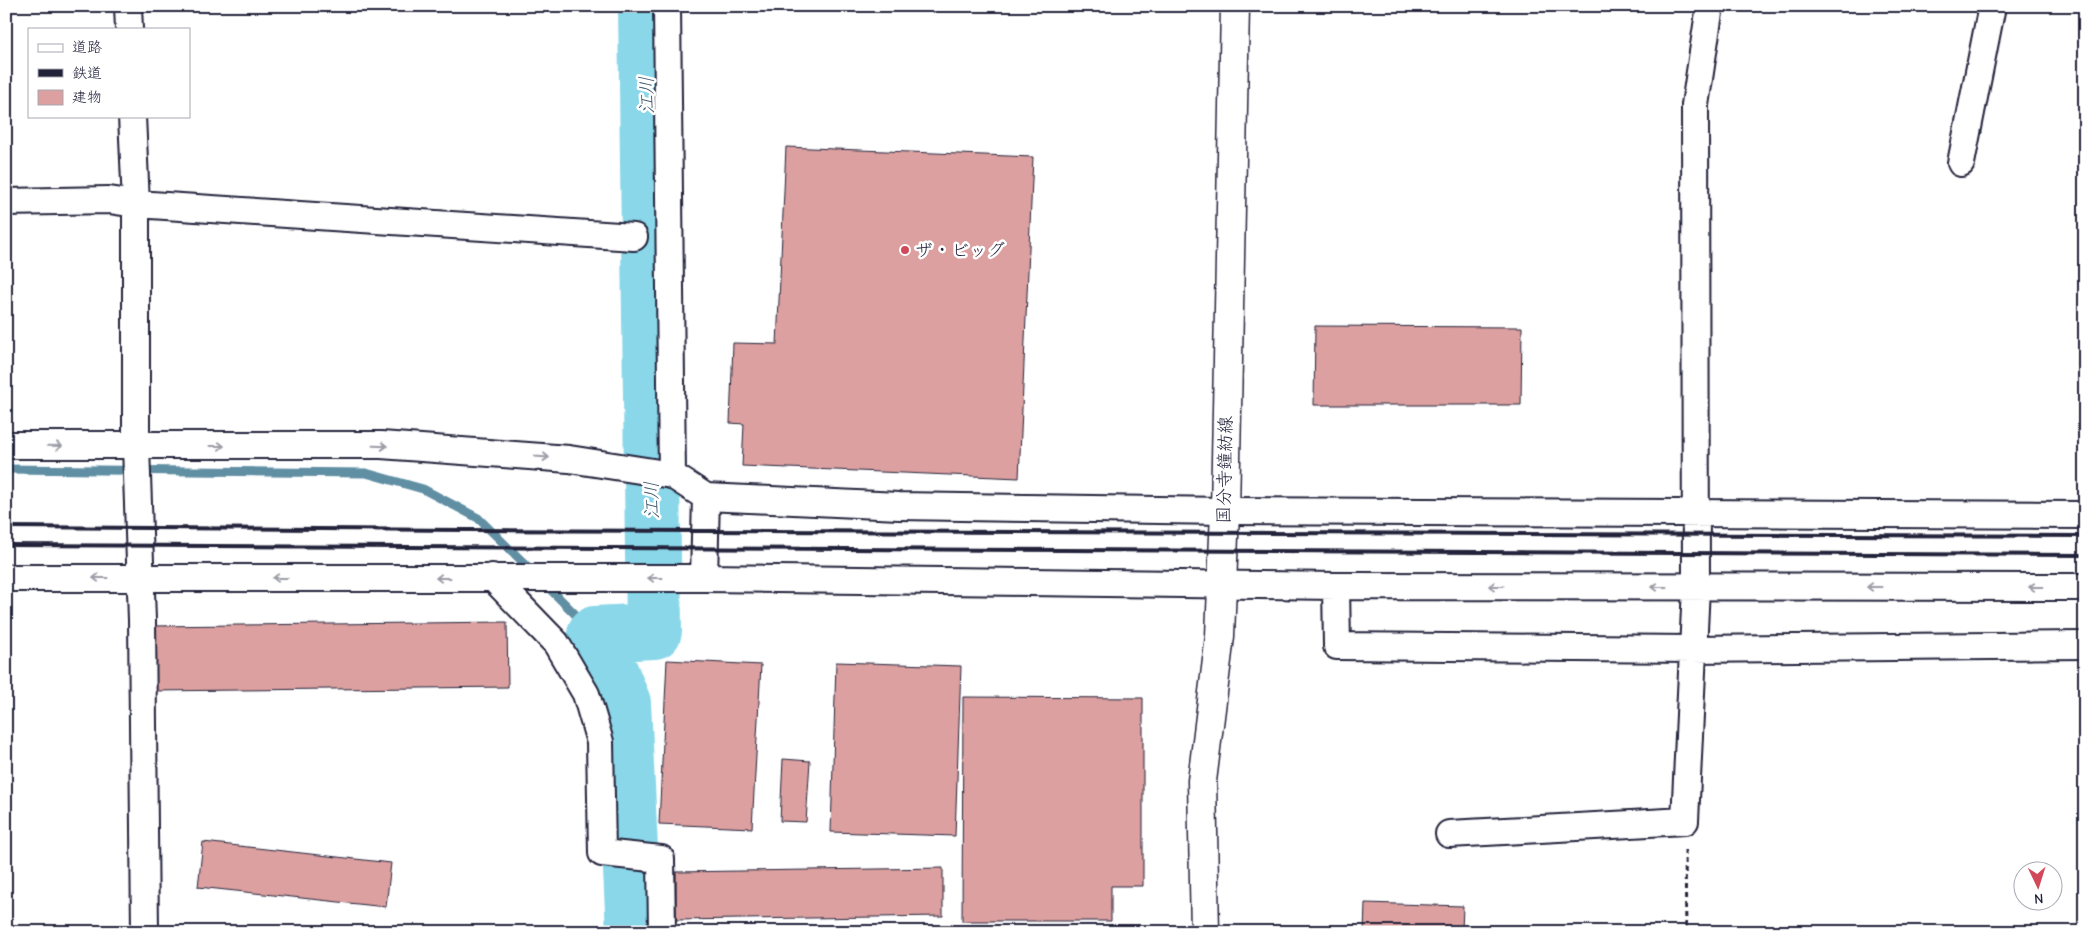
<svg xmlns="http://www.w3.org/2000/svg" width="2091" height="938" viewBox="0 0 2091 938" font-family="'Comic Neue','Klee One',sans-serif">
	<rect width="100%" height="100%" fill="#fff"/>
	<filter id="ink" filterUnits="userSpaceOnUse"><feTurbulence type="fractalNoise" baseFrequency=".02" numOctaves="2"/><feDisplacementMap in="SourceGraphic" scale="10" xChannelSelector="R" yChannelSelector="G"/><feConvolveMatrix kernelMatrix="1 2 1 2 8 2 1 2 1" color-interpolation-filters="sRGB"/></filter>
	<g filter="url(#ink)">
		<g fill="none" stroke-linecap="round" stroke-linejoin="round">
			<path stroke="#608fa3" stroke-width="9" d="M6,469L366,473L423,489L478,518L533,572
				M544,583L595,634"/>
			<path stroke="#8ad7e9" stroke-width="56" d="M634,932L623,703L595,634L654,631L646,6"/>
		</g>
		<path fill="#dba09f" stroke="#22223b" d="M786,147L1033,157L1019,478L742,466L744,424L730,423L733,343L777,344Z
			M1315,326L1522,327L1521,405H1314Z
			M507,622L508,687L153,691L152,626Z
			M667,660L761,665L752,828L659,824Z
			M836,662L961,666L955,836L831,832Z
			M963,697L1143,698V886H1111V921H962Z
			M783,759L810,761L806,822L780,821Z
			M203,842L391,863L386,907L198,887Z
			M943,868V916L676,920V872Z
			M1365,903L1463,906L1462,932H1364Z"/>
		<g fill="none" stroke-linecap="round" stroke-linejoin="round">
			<defs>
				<path id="minor" d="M128,6L129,29
					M667,6L672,475
					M132,116L136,204V446L142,620L145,932
					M1961,163L1992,6
					M6,202L109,200L136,204L634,237
					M6,445H381L569,459L672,475L706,497L899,506L1225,511L2085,515
					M492,577L556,643L586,694L600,742L602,853L661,859L662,932
					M6,578H704L1336,586L2085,587
					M704,578L706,497
					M1336,586L1337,646L1692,649L2085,645
					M1449,834L1685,821L1696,587L1695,105L1710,6"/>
				<path id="tertiary" d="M1205,932L1202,781L1220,636L1225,511L1235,6"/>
			</defs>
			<use href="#minor" stroke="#22223b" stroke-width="30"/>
			<use href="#tertiary" stroke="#22223b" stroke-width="31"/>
			<path stroke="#22223b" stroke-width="3" stroke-dasharray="5 4" stroke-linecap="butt" d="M1685,850L1686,932"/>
			<use href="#minor" stroke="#fff" stroke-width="26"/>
			<use href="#tertiary" stroke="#fff" stroke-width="28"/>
			<path stroke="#22223b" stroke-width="4" d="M6,527L465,530L2085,536
				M6,545L2085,555"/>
		</g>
		<defs><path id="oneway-shaft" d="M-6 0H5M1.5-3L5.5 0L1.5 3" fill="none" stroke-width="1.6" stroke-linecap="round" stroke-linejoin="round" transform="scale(1.25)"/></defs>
		<g stroke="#9c9ca7">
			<use href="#oneway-shaft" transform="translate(55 446) rotate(1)"/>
			<use href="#oneway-shaft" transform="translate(217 446)"/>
			<use href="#oneway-shaft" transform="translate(380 446) rotate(2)"/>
			<use href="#oneway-shaft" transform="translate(542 457) rotate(4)"/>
			<use href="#oneway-shaft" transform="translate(100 578) rotate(-180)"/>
			<use href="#oneway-shaft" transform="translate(280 578) rotate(180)"/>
			<use href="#oneway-shaft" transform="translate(443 578) rotate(180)"/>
			<use href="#oneway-shaft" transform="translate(655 578) rotate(-180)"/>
			<use href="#oneway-shaft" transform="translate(1496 586) rotate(-180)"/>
			<use href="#oneway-shaft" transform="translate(1659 587) rotate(-180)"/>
			<use href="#oneway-shaft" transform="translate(1874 587) rotate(-180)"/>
			<use href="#oneway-shaft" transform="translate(2036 587) rotate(-180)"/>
		</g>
	</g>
	<circle fill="#d1495b" stroke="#fff" stroke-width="2" cx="905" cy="250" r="5"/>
	<g text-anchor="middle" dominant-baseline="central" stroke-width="5" stroke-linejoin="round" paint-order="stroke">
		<g font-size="18" fill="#22223b" stroke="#fff" text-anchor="start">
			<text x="915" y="250">ザ・ビッグ</text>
		</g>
		<g font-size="18" fill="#22223b" stroke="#fff">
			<text transform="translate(1225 470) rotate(-89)">国分寺鐘紡線</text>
		</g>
		<g font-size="19" font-style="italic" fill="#41586f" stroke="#fff">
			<text transform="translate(647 95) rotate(-91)">江川</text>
			<text transform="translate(652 500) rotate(-91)">江川</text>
		</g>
	</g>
	<rect width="2091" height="938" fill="none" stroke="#fff" stroke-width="25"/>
	<rect x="12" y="12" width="2066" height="913" fill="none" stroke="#22223b" stroke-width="2" filter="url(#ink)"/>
	<rect x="28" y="28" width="162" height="90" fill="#ffffff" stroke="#a7a7b1"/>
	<rect x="38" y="44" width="25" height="8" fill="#ffffff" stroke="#a7a7b1"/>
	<text x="72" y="52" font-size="15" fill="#22223b">道路</text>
	<rect x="38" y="69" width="25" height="8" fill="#22223b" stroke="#a7a7b1"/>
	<text x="72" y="78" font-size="15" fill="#22223b">鉄道</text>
	<rect x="38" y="90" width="25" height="15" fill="#dba09f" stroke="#a7a7b1"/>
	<text x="72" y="102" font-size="15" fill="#22223b">建物</text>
	<g transform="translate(2038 886) rotate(176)"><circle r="24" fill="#ffffff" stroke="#a7a7b1"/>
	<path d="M0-4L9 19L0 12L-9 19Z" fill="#d1495b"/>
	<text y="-8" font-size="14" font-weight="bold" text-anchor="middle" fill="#22223b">N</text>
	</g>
</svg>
